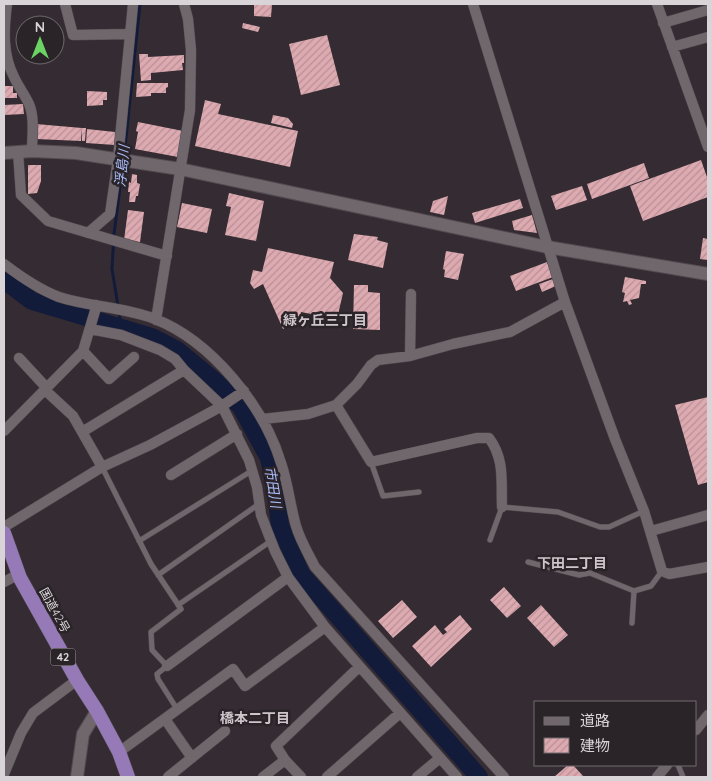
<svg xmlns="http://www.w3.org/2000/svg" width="712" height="781" viewBox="0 0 712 781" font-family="Quicksand,'Noto Sans JP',sans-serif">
	<defs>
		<pattern id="building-hatch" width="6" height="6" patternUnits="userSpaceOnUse" patternTransform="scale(1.25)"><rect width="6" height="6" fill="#deaab1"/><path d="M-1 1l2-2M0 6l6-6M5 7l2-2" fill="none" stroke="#b79095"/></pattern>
	</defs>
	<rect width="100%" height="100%" fill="#342c32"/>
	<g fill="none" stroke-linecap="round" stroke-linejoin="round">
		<path stroke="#131b3a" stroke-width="3" d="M124,157L140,4
			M118,306L112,269L114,234L123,164
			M119,312L121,328"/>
		<path stroke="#131b3a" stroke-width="18" d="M4,280L32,301L152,337L177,350L217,383L241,407L269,458L275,487L280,525L301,574L479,777"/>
	</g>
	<path fill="url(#building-hatch)" d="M254,4H272L271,17L254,16Z
		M243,23L260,27L258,32L242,28Z
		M327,35L340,85L301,95L289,44Z
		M139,54H148V57L184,55V63H182L183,70L151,73V80L141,81Z
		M137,83H168V87L166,88V93H151V96L136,97Z
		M4,86H13V93H17V98H4Z
		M87,91L107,92V100H103V105L87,106Z
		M205,100L221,104L218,114L298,131L290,167L195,146Z
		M23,104L24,114L4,115V105Z
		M273,115L288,118L293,124L292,128L271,123Z
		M138,122L183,131L178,157L135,149L138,132L136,131Z
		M36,124L82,128L81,141L36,139Z
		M82,128H86L85,141H82Z
		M87,129L115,132V145L86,143Z
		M701,160L708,180V197L643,221L630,186Z
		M644,163L649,178L592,199L587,184Z
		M28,165H41V181L37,193L28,194Z
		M132,174L137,175V183L140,184L138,196H136L135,202H129L130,192H128L129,182L131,183Z
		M582,186L587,200L556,210L551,196Z
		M229,193L264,201L256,241L225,235L231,207L226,206Z
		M448,196L444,215L430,212L433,201Z
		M520,199L523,208L475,223L472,213Z
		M182,203L212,209L207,233L177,227Z
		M128,210L144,212L140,242L124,240Z
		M532,215L537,233L514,230L512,221Z
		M354,234L378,237L377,240L388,243L383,268L348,260Z
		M703,238L708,239V260L700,259Z
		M268,248L334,262L330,278L343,293L337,319L301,312L300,319L283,329L263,284L254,289L250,283L253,270L262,272Z
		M446,251L464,254L458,280L444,277L445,270L443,269Z
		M547,262L553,277L516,291L510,276Z
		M625,277L646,281V284H641L639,298L630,300L632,304L629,305L627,301L623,302L625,293L622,292Z
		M553,279L556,286L542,292L539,284Z
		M354,285H368V292L380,293V330L353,329Z
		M708,397V482L698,485L675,405Z
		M504,587L521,606L507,618L490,600Z
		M402,600L417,617L393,638L378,621Z
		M541,605L568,635L554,647L527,618Z
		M460,615L472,629L431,667L412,646L435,625L443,635L447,632L444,629Z
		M568,765H573L584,777H554Z"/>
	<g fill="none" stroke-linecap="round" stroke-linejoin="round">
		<defs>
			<path id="service" d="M371,462L383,496L419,492
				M102,467L151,564L181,609L151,632L152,650L167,666L157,674L158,679L177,709
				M490,540L502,507L558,512L600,527H609L644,511
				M139,541L253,470
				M528,562L579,575L590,573L634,591L651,586L662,571
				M158,575L259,504
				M178,605L271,541
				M632,623L634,591
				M678,765L683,777"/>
			<path id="minor" d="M7,4C4,28 2,54 14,77C18,86 25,95 29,104C35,118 32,137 32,151
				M65,4L73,35L130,34
				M473,4L565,302L615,439L644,511L662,571L669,574L708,567
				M657,4L708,147
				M663,23L708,10
				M672,47L708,37
				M18,152L21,195L48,221L167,256
				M88,233L110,214L118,159L133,4
				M4,264C21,277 38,289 59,297C90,307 124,307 155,319C211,341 264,406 281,463C288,483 290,505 296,526C300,540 308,553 315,567L504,777
				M156,320L190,110L191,50L188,19L184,4
				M90,329L121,335L160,350L175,359L184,370L222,406L249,460L257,487L261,515L275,551L288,577L325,627L457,777
				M83,351L109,379L134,357
				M410,356L411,294
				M19,358L44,385L45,390L73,416L102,467
				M336,405L371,462L477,438H489C505,459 501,482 502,507
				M263,419L308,414L336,405L357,384L371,365L378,360L410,356L453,344L510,332L565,302
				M4,431L83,351L95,311L96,305
				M82,432L184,370
				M171,475L237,434
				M4,527L102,467L150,445L222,406L244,391
				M651,531L708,515
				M4,582L19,574
				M167,666L288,577
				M165,719L192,758
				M696,730L708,715
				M119,752L233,669L245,686L325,627
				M4,774L21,733L33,713L77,680
				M168,777L225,731
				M263,777L285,760
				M301,777L285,760L276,746L359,667
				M327,777L400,713
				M417,777L440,758
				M657,777L667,765"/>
			<path id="tertiary" d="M4,153L32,151L76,153L180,169L547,247L708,274
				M77,777L83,734L97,711"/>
			<path id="trunk" d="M4,533L20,578L77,680L97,711L119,752L128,777"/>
		</defs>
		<use href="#service" stroke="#514a4f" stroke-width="6"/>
		<use href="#minor" stroke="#514a4f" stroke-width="11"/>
		<use href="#tertiary" stroke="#514a4f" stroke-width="14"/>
		<use href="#trunk" stroke="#514a4f" stroke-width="15"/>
		<use href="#service" stroke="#70676d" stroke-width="5"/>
		<use href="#minor" stroke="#70676d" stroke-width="10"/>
		<use href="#tertiary" stroke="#70676d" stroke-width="12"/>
		<use href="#trunk" stroke="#967ab8" stroke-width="14"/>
	</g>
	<g text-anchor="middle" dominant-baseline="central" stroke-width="5" stroke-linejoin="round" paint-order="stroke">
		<rect fill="#2a2328" stroke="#a49fa2" stroke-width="1" x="50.5" y="648.5" width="25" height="17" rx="4"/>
		<g font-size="11" font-weight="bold" fill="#d9d4d7">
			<text x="63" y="657">42</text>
		</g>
		<g font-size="12" fill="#d9d4d7" stroke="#2a2328">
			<text transform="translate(55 610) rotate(61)">国道42号</text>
		</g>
		<g font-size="14" font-style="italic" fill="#aabefc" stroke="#2a2328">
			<text transform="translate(122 166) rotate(-84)">浮島川</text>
			<text transform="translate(273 487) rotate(81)">市田川</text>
		</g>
		<g font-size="14" font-weight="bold" fill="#cec4cb" stroke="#2a2328">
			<text x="325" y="320">緑ヶ丘三丁目</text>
			<text x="572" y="563">下田二丁目</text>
			<text x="255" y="718">橋本二丁目</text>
		</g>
	</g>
	<rect width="712" height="781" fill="none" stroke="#d9d4d7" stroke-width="10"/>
	<rect x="534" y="701" width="162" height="65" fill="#2a2328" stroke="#706a6e"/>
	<rect x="544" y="717" width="25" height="8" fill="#70676d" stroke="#706a6e"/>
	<text x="580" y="726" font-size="15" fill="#d9d4d7">道路</text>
	<rect x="544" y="738" width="25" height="15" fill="url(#building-hatch)" stroke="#706a6e"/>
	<text x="580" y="751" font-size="15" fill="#d9d4d7">建物</text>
	<g transform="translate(40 40)"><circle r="24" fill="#2a2328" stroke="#706a6e"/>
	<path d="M0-4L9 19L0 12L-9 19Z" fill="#6ad363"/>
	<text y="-8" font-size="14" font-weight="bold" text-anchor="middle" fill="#d9d4d7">N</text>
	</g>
</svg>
